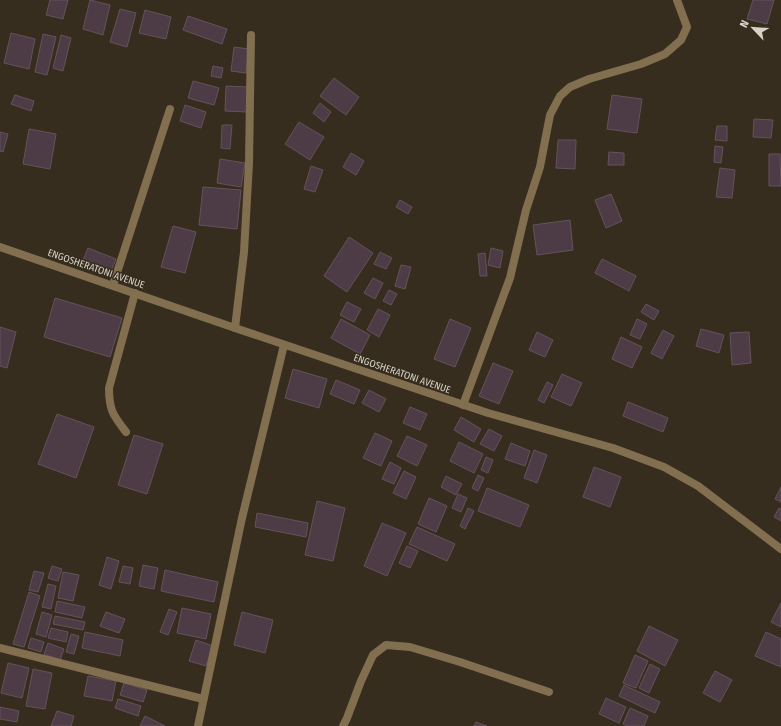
<svg xmlns="http://www.w3.org/2000/svg" width="781" height="726" viewBox="0 0 781 726" font-family="'Fira Sans Condensed',sans-serif">
	<rect width="100%" height="100%" fill="#372d1e"/>
	<path fill="#4d3b45" stroke="#65525c" d="M50,0H68L63,19L46,15Z
		M90,0L110,5L103,35L83,29Z
		M753,0H774L767,24L747,19Z
		M120,9L136,13L127,47L110,42Z
		M145,10L171,17L166,39L139,33Z
		M188,16L227,29L222,44L183,30Z
		M11,33L35,39L29,69L4,63Z
		M43,34L56,37L47,75L35,72Z
		M61,35L71,38L63,71L53,68Z
		M234,47L249,49L246,73L231,71Z
		M213,66L223,68L221,78L211,76Z
		M334,78L359,97L346,115L320,96Z
		M193,81L219,88L214,105L188,98Z
		M226,86L248,87L247,112L225,111Z
		M15,95L34,101L31,111L11,104Z
		M612,95L642,99L637,133L607,129Z
		M320,103L331,112L324,122L313,113Z
		M185,105L206,112L201,128L180,121Z
		M754,119L773,120L771,138L753,137Z
		M299,122L324,137L310,160L285,144Z
		M222,125H232L230,149L221,148Z
		M717,126H727V141L715,140Z
		M29,129L56,134L50,169L23,164Z
		M0,132L8,134L3,152L0,151Z
		M558,140H576L575,169L556,168Z
		M715,146L723,147L721,163L714,162Z
		M609,152L624,153V165H608Z
		M351,153L364,161L356,175L343,167Z
		M769,154H780L781,186H769Z
		M220,159L245,163L241,187L217,183Z
		M311,166L323,170L315,192L304,189Z
		M720,168L735,170L732,198L716,197Z
		M203,187L241,190L237,229L199,225Z
		M611,194L622,221L606,228L595,200Z
		M400,200L412,207L408,214L396,207Z
		M570,220L573,250L537,255L533,225Z
		M173,226L196,232L185,273L161,267Z
		M349,237L373,253L347,292L324,276Z
		M88,248L116,259L111,271L83,260Z
		M491,248L503,251L500,268L488,265Z
		M380,252L392,258L386,269L374,264Z
		M485,253L487,276H480L478,254Z
		M602,259L636,276L629,291L595,273Z
		M401,265L411,267L405,289L395,286Z
		M373,278L383,283L375,299L364,293Z
		M389,290L397,294L391,305L383,301Z
		M55,298L122,318L110,357L44,337Z
		M347,302L361,309L354,322L340,315Z
		M646,304L659,311L654,320L641,312Z
		M378,309L390,315L379,337L367,330Z
		M341,319L370,335L360,354L331,338Z
		M450,319L471,328L455,367L434,359Z
		M637,319L647,324L640,339L630,335Z
		M0,327L16,332L7,368L0,366Z
		M701,329L724,335L719,353L696,346Z
		M663,330L674,336L662,359L651,353Z
		M537,332L553,340L545,357L529,350Z
		M749,332L751,363L732,365L730,333Z
		M621,337L642,347L632,368L612,359Z
		M493,363L513,371L499,404L479,396Z
		M293,369L327,379L319,408L285,398Z
		M562,374L582,383L571,406L551,397Z
		M336,380L360,390L354,404L330,394Z
		M547,382L553,385L544,403L538,400Z
		M369,390L386,399L379,412L362,403Z
		M628,402L668,418L663,432L623,416Z
		M410,407L427,414L420,430L403,423Z
		M57,414L94,427L76,478L38,464Z
		M461,417L481,429L474,442L454,430Z
		M489,429L502,436L494,451L480,444Z
		M375,433L392,441L381,466L363,458Z
		M134,435L163,444L147,494L118,485Z
		M407,436L427,445L417,466L397,456Z
		M459,442L483,454L474,473L450,461Z
		M511,443L530,451L525,466L505,459Z
		M534,450L547,455L537,483L524,478Z
		M486,457L493,460L488,473L481,470Z
		M390,462L401,468L394,484L382,479Z
		M594,467L621,477L610,507L583,497Z
		M404,471L416,477L406,499L393,493Z
		M478,475L484,478L478,491L472,488Z
		M446,476L462,484L456,495L441,487Z
		M781,487V502L775,499Z
		M487,488L529,505L520,527L478,511Z
		M458,494L467,498L461,512L452,508Z
		M429,498L447,506L436,532L418,524Z
		M317,501L345,508L333,561L305,555Z
		M468,508L474,511L465,529L460,526Z
		M779,508L781,509V521L774,517Z
		M257,513L308,523L306,537L255,527Z
		M382,523L406,533L387,576L364,566Z
		M417,527L455,544L447,561L409,544Z
		M407,546L418,551L410,568L399,563Z
		M107,557L119,561L111,589L99,585Z
		M143,565L158,568L154,589L139,586Z
		M52,566L62,569L58,581L48,578Z
		M123,566L133,568L130,584L119,582Z
		M165,570L218,582L214,602L161,591Z
		M34,571L44,573L38,592L29,590Z
		M63,572L79,575L73,601L58,598Z
		M48,584L56,586L51,609L42,607Z
		M29,592L40,596L24,647L13,644Z
		M57,601L85,607L82,618L55,612Z
		M781,603V627L771,622Z
		M182,608L211,614L206,639L177,633Z
		M169,609L177,612L168,635L160,632Z
		M42,612L52,615L46,637L36,634Z
		M106,612L125,619L119,633L100,626Z
		M242,612L273,620L265,653L234,645Z
		M55,616L85,622L83,630L53,624Z
		M649,626L678,640L665,666L637,651Z
		M51,628L68,632L66,642L48,638Z
		M85,632L123,640L120,656L82,648Z
		M766,632L781,639V667L755,656Z
		M71,634L79,636L74,654L66,652Z
		M31,638L44,642L41,652L28,648Z
		M196,640L213,646L206,666L189,661Z
		M48,643L64,649L60,660L44,654Z
		M635,655L648,661L636,688L623,683Z
		M8,663L29,668L22,698L1,693Z
		M650,664L660,669L649,693L639,688Z
		M33,669L52,673L45,709L26,706Z
		M715,671L732,680L720,702L703,693Z
		M88,676L116,681L112,701L84,696Z
		M124,683L147,690L143,702L120,695Z
		M624,685L660,702L655,713L619,696Z
		M606,698L626,707L619,723L599,714Z
		M118,699L141,706L138,716L115,708Z
		M0,707L19,711L17,722L0,719Z
		M630,708L648,716L644,726H627L623,724Z
		M57,711L74,716L71,726H51Z
		M145,716L165,726H140Z
		M476,722L487,726H474Z"/>
	<g fill="none" stroke-linecap="round" stroke-linejoin="round">
		<path stroke="#826f4f" stroke-width="8" d="M113,285L170,109
			M235,328L244,252L249,163L251,35
			M463,405L510,278L526,210L540,167L550,115L560,96L570,87L589,79L641,64L665,54L681,40L687,27L677,0
			M126,432C113,415 109,410 109,388L135,293
			M0,648L203,699
			M198,726L242,518L284,345
			M343,726L347,718L361,681L373,655L386,645L410,647L460,662L549,692"/>
		<path stroke="#826f4f" stroke-width="8" d="M0,247L235,328L488,413L613,448L664,467L698,486L781,549"/>
	</g>
	<g text-anchor="middle" dominant-baseline="central" stroke-width="3" stroke-linejoin="round" paint-order="stroke">
		<g font-size="10" fill="#d7d1c8" stroke="#372d1e">
			<text transform="translate(96 269) rotate(19)">ENGOSHERATONI AVENUE</text>
			<text transform="translate(402 374) rotate(19)">ENGOSHERATONI AVENUE</text>
		</g>
	</g>
	<g transform="translate(753 28) rotate(295)" stroke="#372d1e" stroke-width="3" paint-order="stroke">
	<path d="M0-3L7 15L0 10L-7 15Z" fill="#d7d1c8"/>
	<text y="-6" font-size="11" font-weight="bold" text-anchor="middle" fill="#d7d1c8">N</text>
	</g>
</svg>
